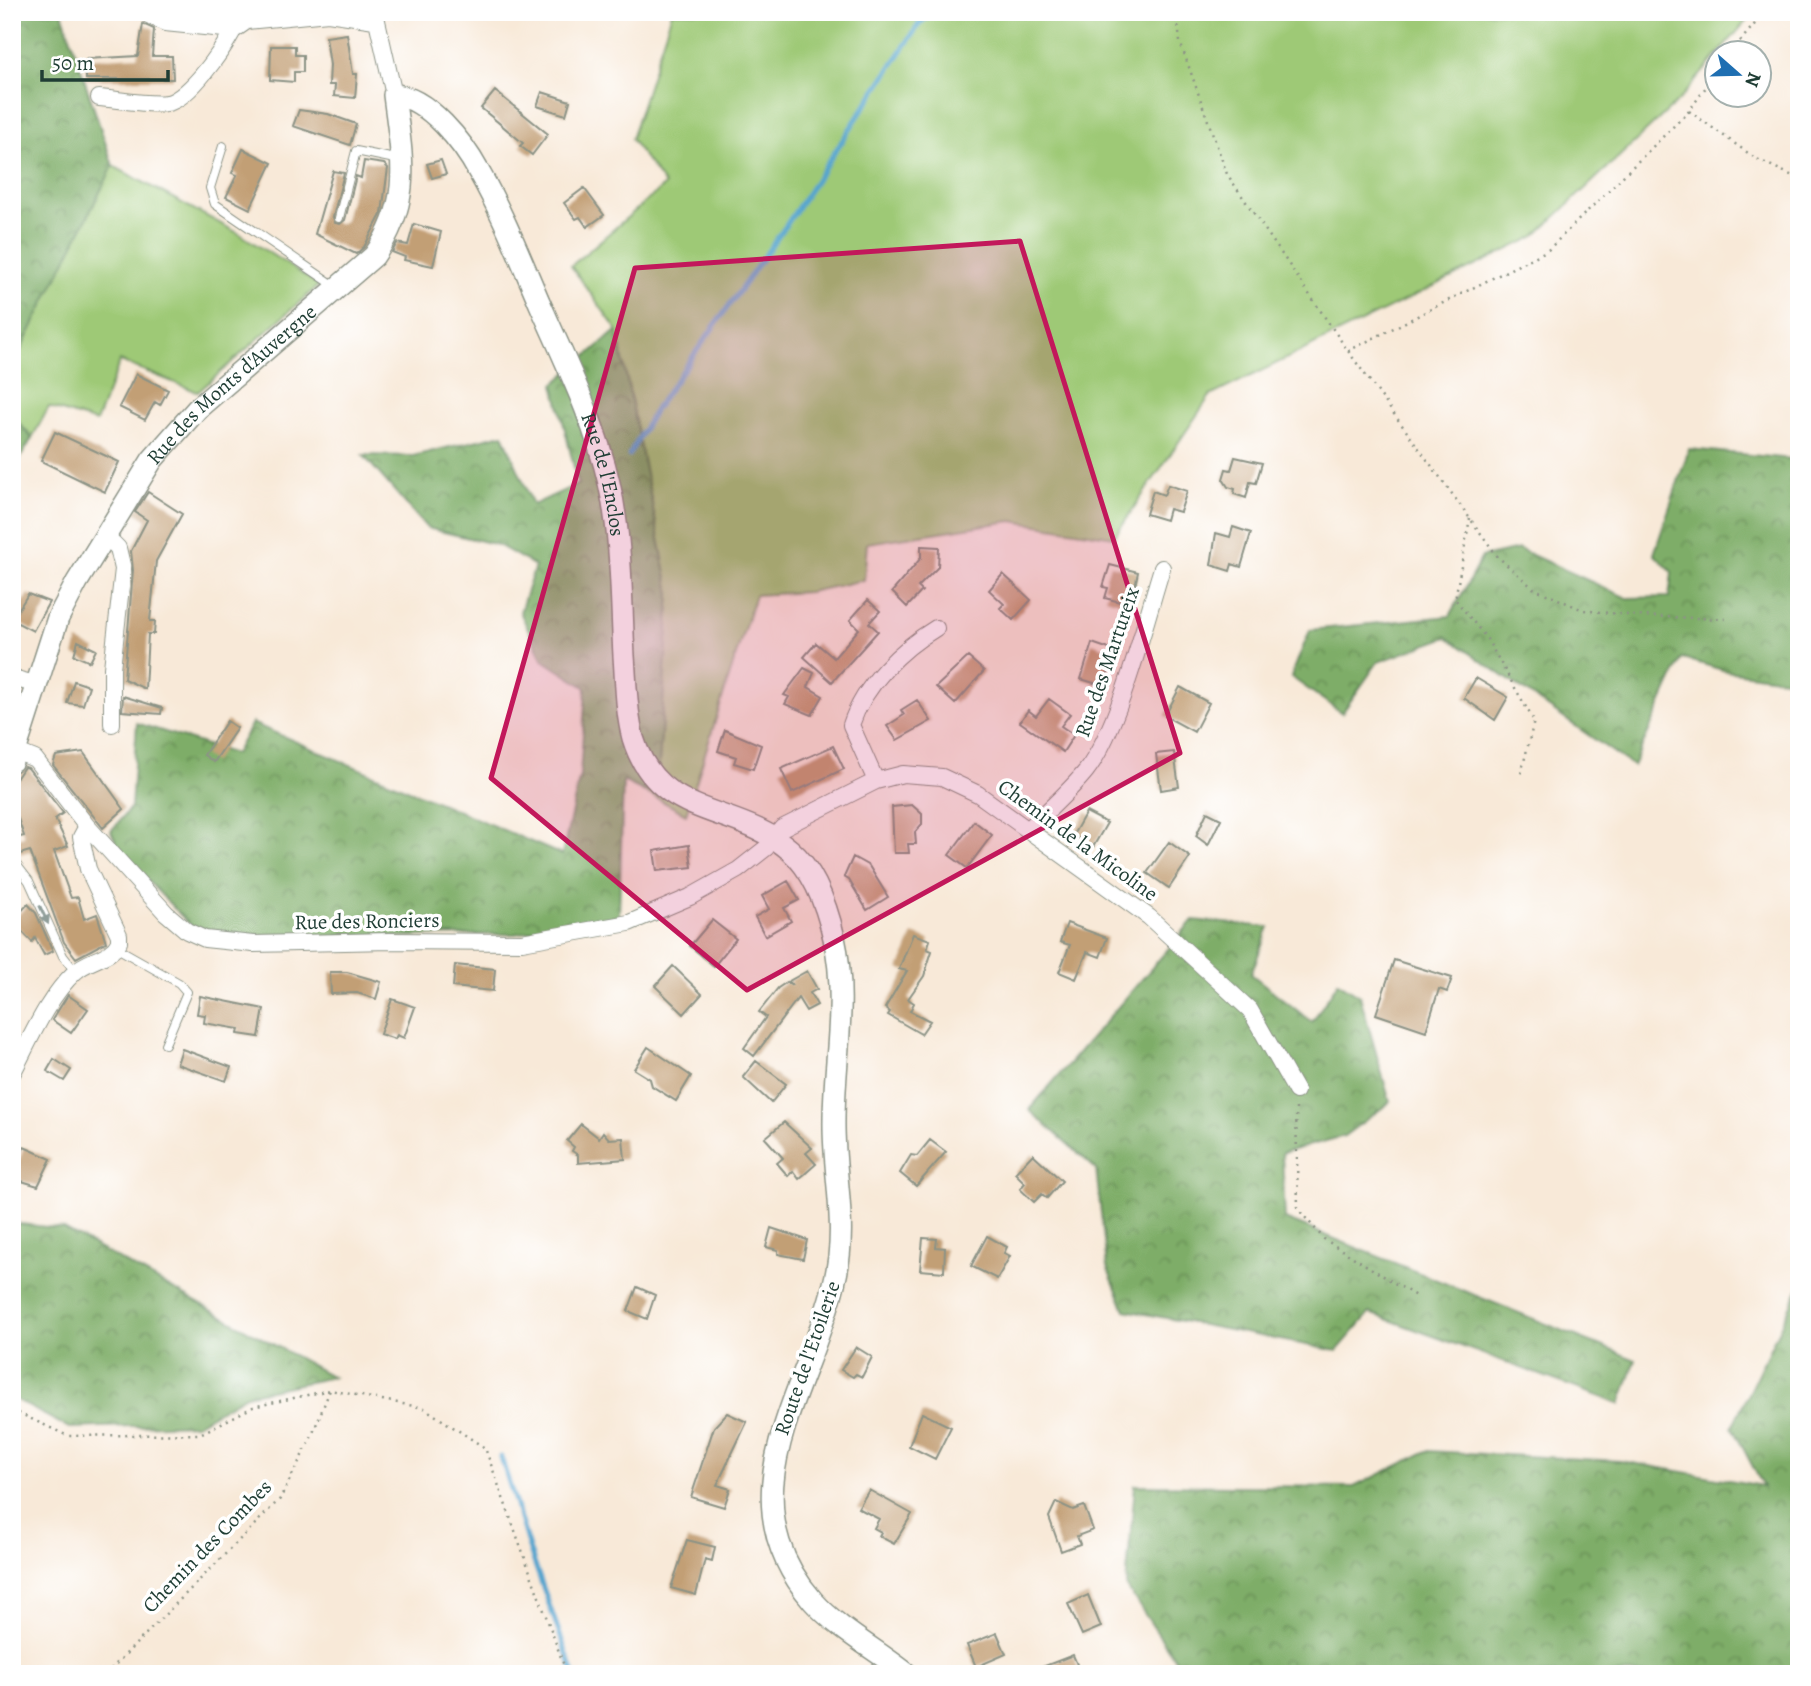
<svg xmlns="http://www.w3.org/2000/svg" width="1811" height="1686" viewBox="0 0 1811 1686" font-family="Alegreya,serif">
	<defs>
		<pattern id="forest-crowns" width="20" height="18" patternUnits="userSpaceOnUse" patternTransform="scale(1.75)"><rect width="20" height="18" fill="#7ead67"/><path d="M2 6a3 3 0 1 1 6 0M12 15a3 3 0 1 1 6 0" fill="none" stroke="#678e56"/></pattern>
	</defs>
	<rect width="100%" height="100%" fill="#fff"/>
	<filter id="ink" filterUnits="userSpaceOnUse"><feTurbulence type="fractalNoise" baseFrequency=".0143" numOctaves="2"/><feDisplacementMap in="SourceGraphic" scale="14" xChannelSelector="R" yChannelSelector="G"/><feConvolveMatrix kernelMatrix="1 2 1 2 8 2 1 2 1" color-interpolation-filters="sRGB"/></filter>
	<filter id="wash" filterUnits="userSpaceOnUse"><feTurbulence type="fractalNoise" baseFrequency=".00686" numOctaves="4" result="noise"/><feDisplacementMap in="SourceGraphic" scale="28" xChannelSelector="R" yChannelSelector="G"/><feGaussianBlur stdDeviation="1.57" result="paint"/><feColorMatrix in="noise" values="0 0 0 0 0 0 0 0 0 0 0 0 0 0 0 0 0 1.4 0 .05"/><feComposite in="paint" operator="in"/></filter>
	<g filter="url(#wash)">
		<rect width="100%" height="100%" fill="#f8e9d8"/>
		<path fill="#9ec976" stroke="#5e8355" stroke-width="2" d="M672,12H1754L1679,100L1534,237L1210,396L1114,537L1012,521L867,543L864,580L809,592L755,595L686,814L645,792L659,766L617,330L571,266L665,185L631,139Z
			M113,166L240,234L319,285L198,392L120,361L96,422L49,407L32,438L12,415V367Z"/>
		<path fill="url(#forest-crowns)" stroke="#4e754e" stroke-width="2" d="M12,12H62L113,166L12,367Z
			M617,330L670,593L659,766L645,792L623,781L619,916L515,934L249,940L192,927L120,852L111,831L131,807L137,723L235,754L252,723L562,855L580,775L586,688L543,660L520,612L535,566L498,545L427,528L363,455L413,456L503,434L533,505L578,484L554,384Z
			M12,415L32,438L12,473Z
			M1689,449L1792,459L1799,452V681L1726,671L1682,658L1633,766L1447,637L1378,662L1342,713L1291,677L1310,630L1450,616L1482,557L1519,549L1627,598L1669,597L1672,572L1654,554Z
			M1193,920L1269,927L1251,974L1312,1022L1338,982L1360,996L1390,1102L1344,1136L1282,1153L1285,1219L1636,1360L1620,1404L1370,1313L1337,1351L1125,1310L1107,1267L1096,1169L1029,1110Z
			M12,1223L64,1229L333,1377L246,1395L196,1424L69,1428L12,1398Z
			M1799,1288V1674H1185L1126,1586L1135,1485L1354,1487L1427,1451L1621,1461L1763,1486L1732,1427Z"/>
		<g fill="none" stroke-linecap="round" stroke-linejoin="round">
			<path stroke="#55a4ce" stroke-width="5" d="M629,455L656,408L785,227L920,23L934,12
				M501,1457L530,1551L574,1674"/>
		</g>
		<g id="blocks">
			<path fill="#c29f74" d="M143,24L154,29L152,56H172L173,79H86V59L138,56Z
				M347,34L353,74H357L355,98L334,96L335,85H329L330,65L326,37Z
				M271,46H295V55H303V72H294V82L270,80Z
				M495,91L548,134L532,155L520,146L523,143L481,108Z
				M542,92L570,101L566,115L537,106Z
				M299,110L328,114L356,124L350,145L293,126Z
				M243,149L272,163L250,209L226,197L237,175L232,173Z
				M441,160L446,174L432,178L427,164Z
				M364,161L384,164L388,168L382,213L364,247L356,254L315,234L333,171L344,173L333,217L335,223L340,224L345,220L356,176L361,178Z
				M584,188L604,215L587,227L580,217L576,219L564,203Z
				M414,224L441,232L433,266L404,260L405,257L392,252L397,243L408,245Z
				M136,374L168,390L160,405L155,402L145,420L119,407Z
				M55,432L119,462L105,492L41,461Z
				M1235,457L1262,463L1256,483L1250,482L1246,498L1234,494L1235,489L1228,487L1223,479L1226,469L1231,470Z
				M1168,485L1187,491L1180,512L1169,509L1166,520L1146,514L1153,491L1164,495Z
				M148,492L182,514L156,561L150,621H155L154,634H148L145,689L124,679L133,570L131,551L147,520L135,512Z
				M1233,527L1251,533L1241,567L1232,564L1230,571L1211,565L1216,533L1230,537Z
				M921,546L939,547L938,567L918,587L922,591L907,607L892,592L921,558Z
				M1110,565L1138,572L1131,605L1105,598L1108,588L1103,587Z
				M1003,574L1031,600L1013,620L1000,608L1004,604L989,590Z
				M28,594L49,602L33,631L12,620Z
				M868,600L880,611L869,623L878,631L832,682L804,657L816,643L834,658L859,629L850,620Z
				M78,641L96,650L90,662L74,655Z
				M1092,643L1115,651L1104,686L1081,679Z
				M968,657L984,671L955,704L936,687Z
				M804,668L814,673L808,687L823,696L812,715L785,704L789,697L784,695Z
				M1476,678L1508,697L1495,720L1464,698Z
				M74,681L89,686L83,705L67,703Z
				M1180,687L1209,703L1194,732L1165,716Z
				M123,696L162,708L161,714L122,711Z
				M1049,699L1070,714L1061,726L1074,735L1063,752L1020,722L1028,710L1036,716Z
				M917,700L931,721L897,740L887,726L904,715L901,710Z
				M227,721L237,728L214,762L204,755Z
				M725,730L761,745L753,769L734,763L736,757L718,751Z
				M833,746L844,769L792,793L781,769Z
				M83,752L124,809L103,828L53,765L56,756Z
				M1174,752L1179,787L1161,790L1156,754Z
				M24,767L28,768L63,813L55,819L68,846L54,851L71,898L78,897L84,919L97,914L106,942L76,958L64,942L30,851L20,854L16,838L24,836L13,804L12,785Z
				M912,805L922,814V824L915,832L916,844H908L909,853H894L892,807Z
				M1086,812L1107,823L1093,847L1073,835Z
				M1207,812L1221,819L1208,845L1196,836Z
				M974,821L992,835L967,868L949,855Z
				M1169,842L1190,857L1169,888L1147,873Z
				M689,845L692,867L657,871L654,851Z
				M853,857L869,866L888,897L867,910L849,880L844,877Z
				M788,881L799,900L784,908L791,921L765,936L755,917L769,909L762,896Z
				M28,904L36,913L53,951L44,955L35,938L32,942L12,921Z
				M712,920L736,939L714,966L690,946Z
				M1067,923L1107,938L1100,957L1087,952L1076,979L1059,972L1070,945L1060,942Z
				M913,934L930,940L927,949L932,951L924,976L908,999L914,1003L910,1011L930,1021L921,1034L888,1015L890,1012L885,1008L907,971L899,969Z
				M1394,960L1452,978L1447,992L1439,989L1426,1031L1376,1014Z
				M455,965L495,969L493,991L453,987Z
				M673,966L702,994L684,1014L655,986Z
				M807,971L817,989L810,993L817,1005L806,1011L798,998L754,1056L744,1048L766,1017L759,1012L778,988L787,982L792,985L789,981Z
				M330,972H347L381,982L376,999L357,993L331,994Z
				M68,995L88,1009L71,1033L52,1020Z
				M200,996L264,1009L259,1037L238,1034L239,1029L204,1023L205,1015L197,1014Z
				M392,999L415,1007L404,1038L397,1035L395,1039L380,1034Z
				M648,1047L691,1076L676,1101L652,1086L650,1079L634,1069Z
				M182,1049L231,1067L226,1081L177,1064Z
				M54,1059L71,1070L64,1081L47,1071Z
				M756,1061L786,1084L771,1103L743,1077Z
				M784,1122L812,1148L806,1153L816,1164L799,1179L793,1171L788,1176L777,1163L783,1158L765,1138Z
				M581,1124L599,1138L603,1132L609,1139L623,1138L625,1159L578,1163V1155L572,1151L574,1147L567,1141Z
				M930,1140L946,1152L916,1186L900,1173L911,1155L917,1156Z
				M24,1147L51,1159L38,1186L12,1178Z
				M1033,1154L1062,1181L1047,1198L1042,1194L1034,1202L1020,1189L1025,1183L1015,1173Z
				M771,1228L807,1240L803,1259L778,1254V1250L766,1247Z
				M987,1236L1007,1247L1004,1253L1010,1256L997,1279L971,1266Z
				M923,1238L937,1239L936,1247L945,1248L944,1272L920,1270Z
				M637,1287L655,1295L647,1319L628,1311Z
				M856,1347L872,1357L862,1377L856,1374L853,1377L841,1370Z
				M727,1413L747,1422L717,1485L730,1489L724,1507L691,1497L714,1427Z
				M922,1413L951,1427L935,1459L909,1446Z
				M869,1490L912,1514L894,1544L879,1536L881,1532L874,1528L879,1519L858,1508Z
				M1056,1502L1073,1510L1084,1506L1093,1530L1077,1536L1080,1544L1061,1551L1049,1517Z
				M687,1540L715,1547L712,1561L705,1559L696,1595L671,1588Z
				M1088,1595L1101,1627L1082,1635L1068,1604Z
				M997,1633L1006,1654L976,1667L967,1645Z
				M1073,1655L1081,1674H1027V1673Z"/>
		</g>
	</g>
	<g filter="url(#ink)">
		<use href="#blocks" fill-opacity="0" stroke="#8c9386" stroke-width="2"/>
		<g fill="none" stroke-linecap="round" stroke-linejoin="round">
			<defs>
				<path id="service" d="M223,146L210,188L215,204L335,286
					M339,218L356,151L400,160
					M12,859L29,881L63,956L75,971
					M117,948L179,983L187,992L165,1044"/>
				<path id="minor" d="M142,12L165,23L234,30L247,21L328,13L375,20
					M375,12L394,95
					M99,98C116,99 157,107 171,102C193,94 236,35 240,12
					M105,535L118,548L123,569L112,668V724
					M12,678L35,684
					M15,751L35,759L87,826L166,913L187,931L205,939L253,944L390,941L522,942L629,923L690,897L738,870L766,848L782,828L876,781L903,774L942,777L978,794L1149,917L1250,1010L1296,1091
					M876,781L851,725C864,685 901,649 936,628
					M1029,829C1048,810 1069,792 1086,771C1119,729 1145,622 1162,568
					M12,1074C30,1040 47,998 75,972C88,959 111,959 119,942V935L88,869L81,837L87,826"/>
				<g id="tertiary">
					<path id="s1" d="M12,761L58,618L77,582L152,460L197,409L374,256C413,200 402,159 394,95C428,97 464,144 479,172C503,214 521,260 540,304C566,363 595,421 609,483C622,539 621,599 624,656C626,683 626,712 633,738C658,821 736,803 790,850C814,871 827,907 834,938C848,998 834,1060 834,1120C833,1177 849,1226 834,1284C808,1393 722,1496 813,1601C839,1630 877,1650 907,1674"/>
				</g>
			</defs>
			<use href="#service" stroke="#8c9386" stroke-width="10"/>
			<use href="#minor" stroke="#8c9386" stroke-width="18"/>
			<use href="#tertiary" stroke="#8c9386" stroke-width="24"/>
			<path stroke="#8c9386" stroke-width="2.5" stroke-dasharray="2 5" stroke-linecap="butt" d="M1177,12L1180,42L1227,174L1348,351L1498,557L1533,588L1583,610L1636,616L1726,619
				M1731,52L1765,12
				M1689,111L1755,158L1799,179
				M1348,351L1548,250L1689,111L1716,73
				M1470,518L1455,599L1487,639L1534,721L1520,778
				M1296,1108L1298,1209L1324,1239L1417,1297
				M12,1410L68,1436L200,1434L253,1407L330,1390L424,1408L485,1448L567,1674
				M106,1674L280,1499L311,1438L330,1390"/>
			<use href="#service" stroke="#fff" stroke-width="8"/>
			<use href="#minor" stroke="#fff" stroke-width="16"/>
			<use href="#tertiary" stroke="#fff" stroke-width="21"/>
		</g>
		<defs><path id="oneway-solid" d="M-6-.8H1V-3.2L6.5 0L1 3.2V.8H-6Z" transform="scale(1.75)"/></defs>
		<use fill="#8f9e9a" href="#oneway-solid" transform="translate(44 915) rotate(65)"/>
	</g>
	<path fill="#c2185b" fill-opacity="0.2" stroke="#c2185b" stroke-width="5" stroke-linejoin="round" d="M1020,241L1180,753L747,990L491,778L635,268Z"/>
	<g text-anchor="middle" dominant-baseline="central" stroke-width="7" stroke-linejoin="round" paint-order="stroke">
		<g font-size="21" fill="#1f3d34" stroke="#fff">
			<text stroke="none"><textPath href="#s1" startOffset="444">Rue des Monts d'Auvergne</textPath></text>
			<text stroke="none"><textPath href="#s1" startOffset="1250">Rue de l'Enclos</textPath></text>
			<text transform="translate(1107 662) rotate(-71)">Rue des Martureix</text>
			<text transform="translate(1078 840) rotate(36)">Chemin de la Micoline</text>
			<text transform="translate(367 921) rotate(-1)">Rue des Ronciers</text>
			<text transform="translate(807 1358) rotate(-71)">Route de l'Etoilerie</text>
			<text transform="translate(207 1546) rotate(-46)">Chemin des Combes</text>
		</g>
	</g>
	<rect width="1811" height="1686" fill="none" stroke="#fff" stroke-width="42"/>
	<g transform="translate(1738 74) rotate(110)"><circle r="33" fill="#ffffff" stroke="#a5b1ae" stroke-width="2"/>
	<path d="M0-5L12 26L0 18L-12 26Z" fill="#1f6fb2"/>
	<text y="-10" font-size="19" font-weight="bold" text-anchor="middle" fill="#1f3d34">N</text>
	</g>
	<path d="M42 70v10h126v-10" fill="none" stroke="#1f3d34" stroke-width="3.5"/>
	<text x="52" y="70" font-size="21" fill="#1f3d34" stroke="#ffffff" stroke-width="5" paint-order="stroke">50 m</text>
</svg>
